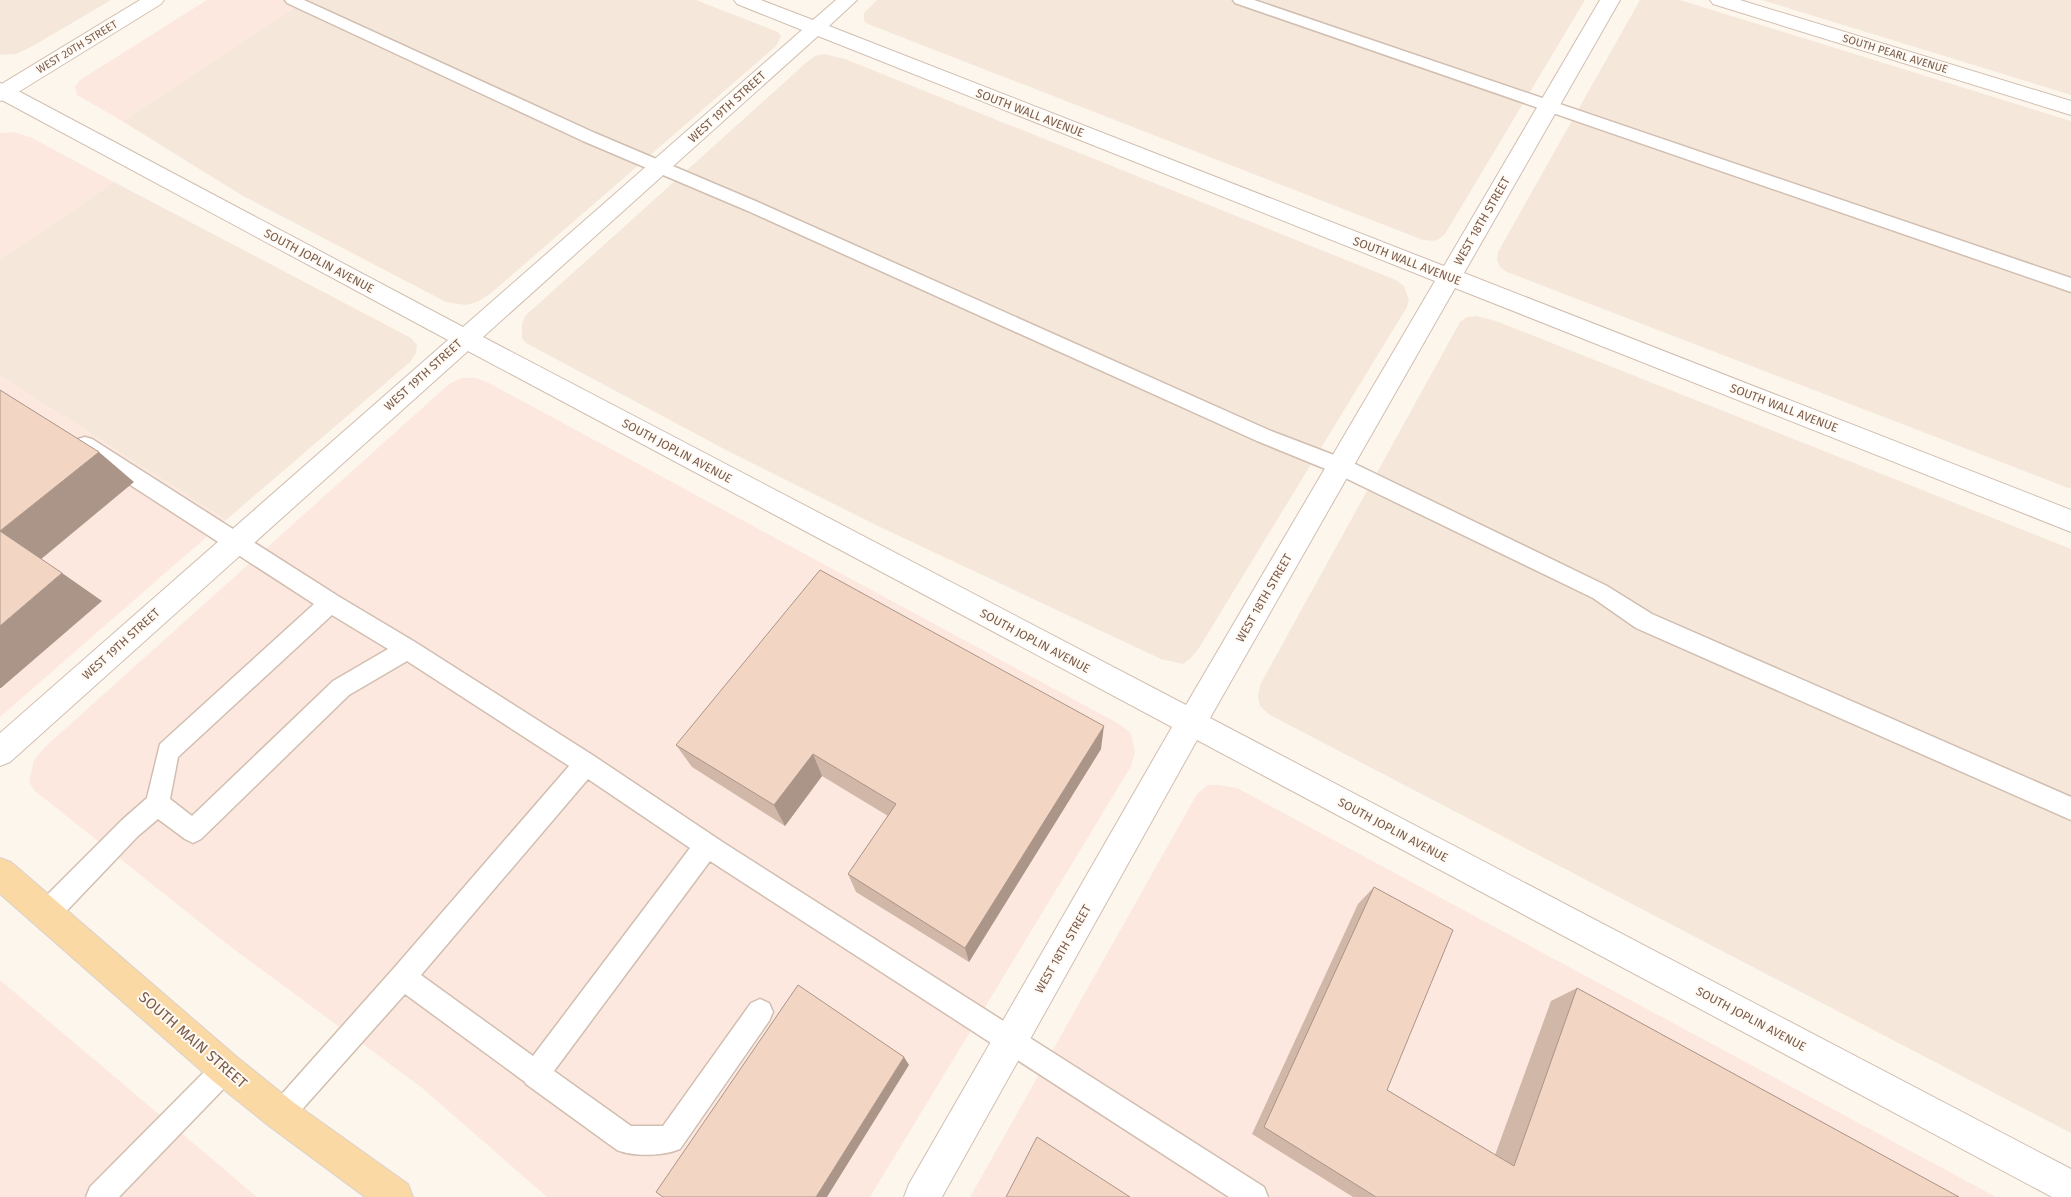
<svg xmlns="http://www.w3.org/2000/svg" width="2071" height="1197" viewBox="0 0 2071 1197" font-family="'Fira Sans',sans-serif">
	<rect width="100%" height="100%" fill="#fdf6ec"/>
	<path fill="#f5e8da" d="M0,0H111L31,47L16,54L0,55Z
		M306,0H696L778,32L781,36L776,46L490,294L477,302L466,305L446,302L243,196L122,121Z
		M877,0H1585L1445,234L1439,239L1433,241L1423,240L868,24L864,21V13Z
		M1640,0H1680L2071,121V489L1507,272L1500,267L1497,260L1498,252Z
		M1762,0H2071V95Z
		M824,54L845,59L1396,280L1404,286L1409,300L1407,307L1199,648L1190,659L1183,664L1161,659L880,527L726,450L526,343L522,338V324L525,316L807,62L815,56Z
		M114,182L411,338L417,345L416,353L410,362L226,520L0,376V259Z
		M1476,316L1496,321L2071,549V1133L1270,715L1260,706L1258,697L1260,685L1460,322L1467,317Z"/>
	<path fill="#fde8e0" d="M207,0H306L122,121L77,95L75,86L80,80Z
		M13,132L32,138L114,182L0,259V133Z
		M0,376L226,520L0,717Z
		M462,378H476L487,382L1119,724L1131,733L1135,753L1130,768L870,1197H547L421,1087L231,947L35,791L29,782L34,760L45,747L449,384Z
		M1208,785H1219L1237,788L1996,1197H970L1197,794Z
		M0,980L257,1197H0Z"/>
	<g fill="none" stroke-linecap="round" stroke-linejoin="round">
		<defs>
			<path id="lane" d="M285,0H304L595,133L760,203L1271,431L1347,460L1607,586L1652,614L2071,797V820L1636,628L1593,598L1333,472L1257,441L748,211L583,141L287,3Z
				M1233,0H1254L2071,278V292L1235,3Z
				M85,437L92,439L338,596L415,642L594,756L724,843L1264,1187L1268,1197H1229L710,861L554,1071L631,1126H663L751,1003L760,999L769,1003L773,1012L769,1021L680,1149C663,1156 634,1157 617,1150L526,1084L525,1082L405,994L290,1123L281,1127L272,1123L268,1114L272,1105L394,968L569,766L407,661L349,695L201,839L193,843L185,839L158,819L138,836L56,922L47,925L38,922L35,913L38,904L122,820L147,798L160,744L314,604L78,451L75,445L78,439ZM332,615L388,649L333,681L192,816L170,799L178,757ZM588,779L690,848L533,1056L421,975Z
				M225,1056L234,1060L238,1069L234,1078L119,1197H86L90,1187L216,1060Z"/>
			<path id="street" d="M734,0H761L813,20L836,0H857L829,26L1444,266L1600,0H1620L1464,273L2071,510V532L1455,288L1210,718L2071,1169V1197H2052L1197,740L942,1197H904L909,1184L1172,727L468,351L10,762L0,766V733L448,340L0,99V83L7,85L463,327L802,30L737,4ZM818,36L1435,281L1186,705L483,337Z
				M1710,0H1740L2071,101V115L1713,4Z"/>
			<path id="secondary" d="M140,0H164L161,4L7,99L0,101V85Z"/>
			<path id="primary" d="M0,858L11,862L237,1057L293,1102L408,1184L413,1197H365L269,1126L213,1081L0,894Z"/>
		</defs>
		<use href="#lane" stroke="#d1beb0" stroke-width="3"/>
		<use href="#street" stroke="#d1beb0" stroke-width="2"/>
		<use href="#secondary" stroke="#d6c0b0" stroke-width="2"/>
		<use href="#primary" stroke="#dad1cd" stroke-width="2"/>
		<use href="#lane" fill="#fff" fill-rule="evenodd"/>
		<use href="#street" fill="#fff" fill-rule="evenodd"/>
		<use href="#secondary" fill="#fff" fill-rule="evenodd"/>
		<use href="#primary" fill="#fbd9a5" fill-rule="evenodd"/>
	</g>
	<path fill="#d1b7a8" d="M676,745L1101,749L969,962L856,892L848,874L888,816L822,776L785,826L692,767Z
		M1374,887L1387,1090L1495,1155L1551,1001L1577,988L1959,1197H1353L1252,1134L1358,904Z"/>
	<path fill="#aa9588" d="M99,452L134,482L40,560L0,531Z
		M62,573L102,601L1,688H0V626Z
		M1104,726L1101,749L969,962L965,948Z
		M813,754L822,776L785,826L774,805Z
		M904,1057L909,1065L827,1197H816Z"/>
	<path fill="#f3d5c3" stroke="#aa9588" d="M0,390L99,452L0,531Z
		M0,531L62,573L0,626Z
		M820,570L1104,726L965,948L848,874L896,804L813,754L774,805L676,745Z
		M1374,887L1453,930L1387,1090L1514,1166L1577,988L1959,1197H1376L1264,1127Z
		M798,985L904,1057L816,1197H663L656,1192Z
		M1037,1137L1130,1197H1006Z"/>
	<g text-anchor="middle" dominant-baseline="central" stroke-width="4" stroke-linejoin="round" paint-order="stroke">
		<g font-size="11" fill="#7a5c4d" stroke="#fffaf3">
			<text transform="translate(77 47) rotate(-31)">WEST 20TH STREET</text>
			<text transform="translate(1895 54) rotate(17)">SOUTH PEARL AVENUE</text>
		</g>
		<g font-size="12" fill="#7a5c4d" stroke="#fffaf3">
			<text transform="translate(727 107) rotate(-42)">WEST 19TH STREET</text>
			<text transform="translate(1030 113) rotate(21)">SOUTH WALL AVENUE</text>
			<text transform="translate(1482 221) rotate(-60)">WEST 18TH STREET</text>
			<text transform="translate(319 261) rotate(28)">SOUTH JOPLIN AVENUE</text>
			<text transform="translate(1407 261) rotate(21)">SOUTH WALL AVENUE</text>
			<text transform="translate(423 375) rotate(-42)">WEST 19TH STREET</text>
			<text transform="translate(1784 408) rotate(21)">SOUTH WALL AVENUE</text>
			<text transform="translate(677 451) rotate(28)">SOUTH JOPLIN AVENUE</text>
			<text transform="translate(1264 598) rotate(-60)">WEST 18TH STREET</text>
			<text transform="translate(1035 641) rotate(28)">SOUTH JOPLIN AVENUE</text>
			<text transform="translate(121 644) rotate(-42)">WEST 19TH STREET</text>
			<text transform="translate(1393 830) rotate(28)">SOUTH JOPLIN AVENUE</text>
			<text transform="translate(1063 949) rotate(-60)">WEST 18TH STREET</text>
			<text transform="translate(1751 1019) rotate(28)">SOUTH JOPLIN AVENUE</text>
		</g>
		<g font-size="15" fill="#7a5c4d" stroke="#fffaf3">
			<text transform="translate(193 1040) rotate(41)">SOUTH MAIN STREET</text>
		</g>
	</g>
</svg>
